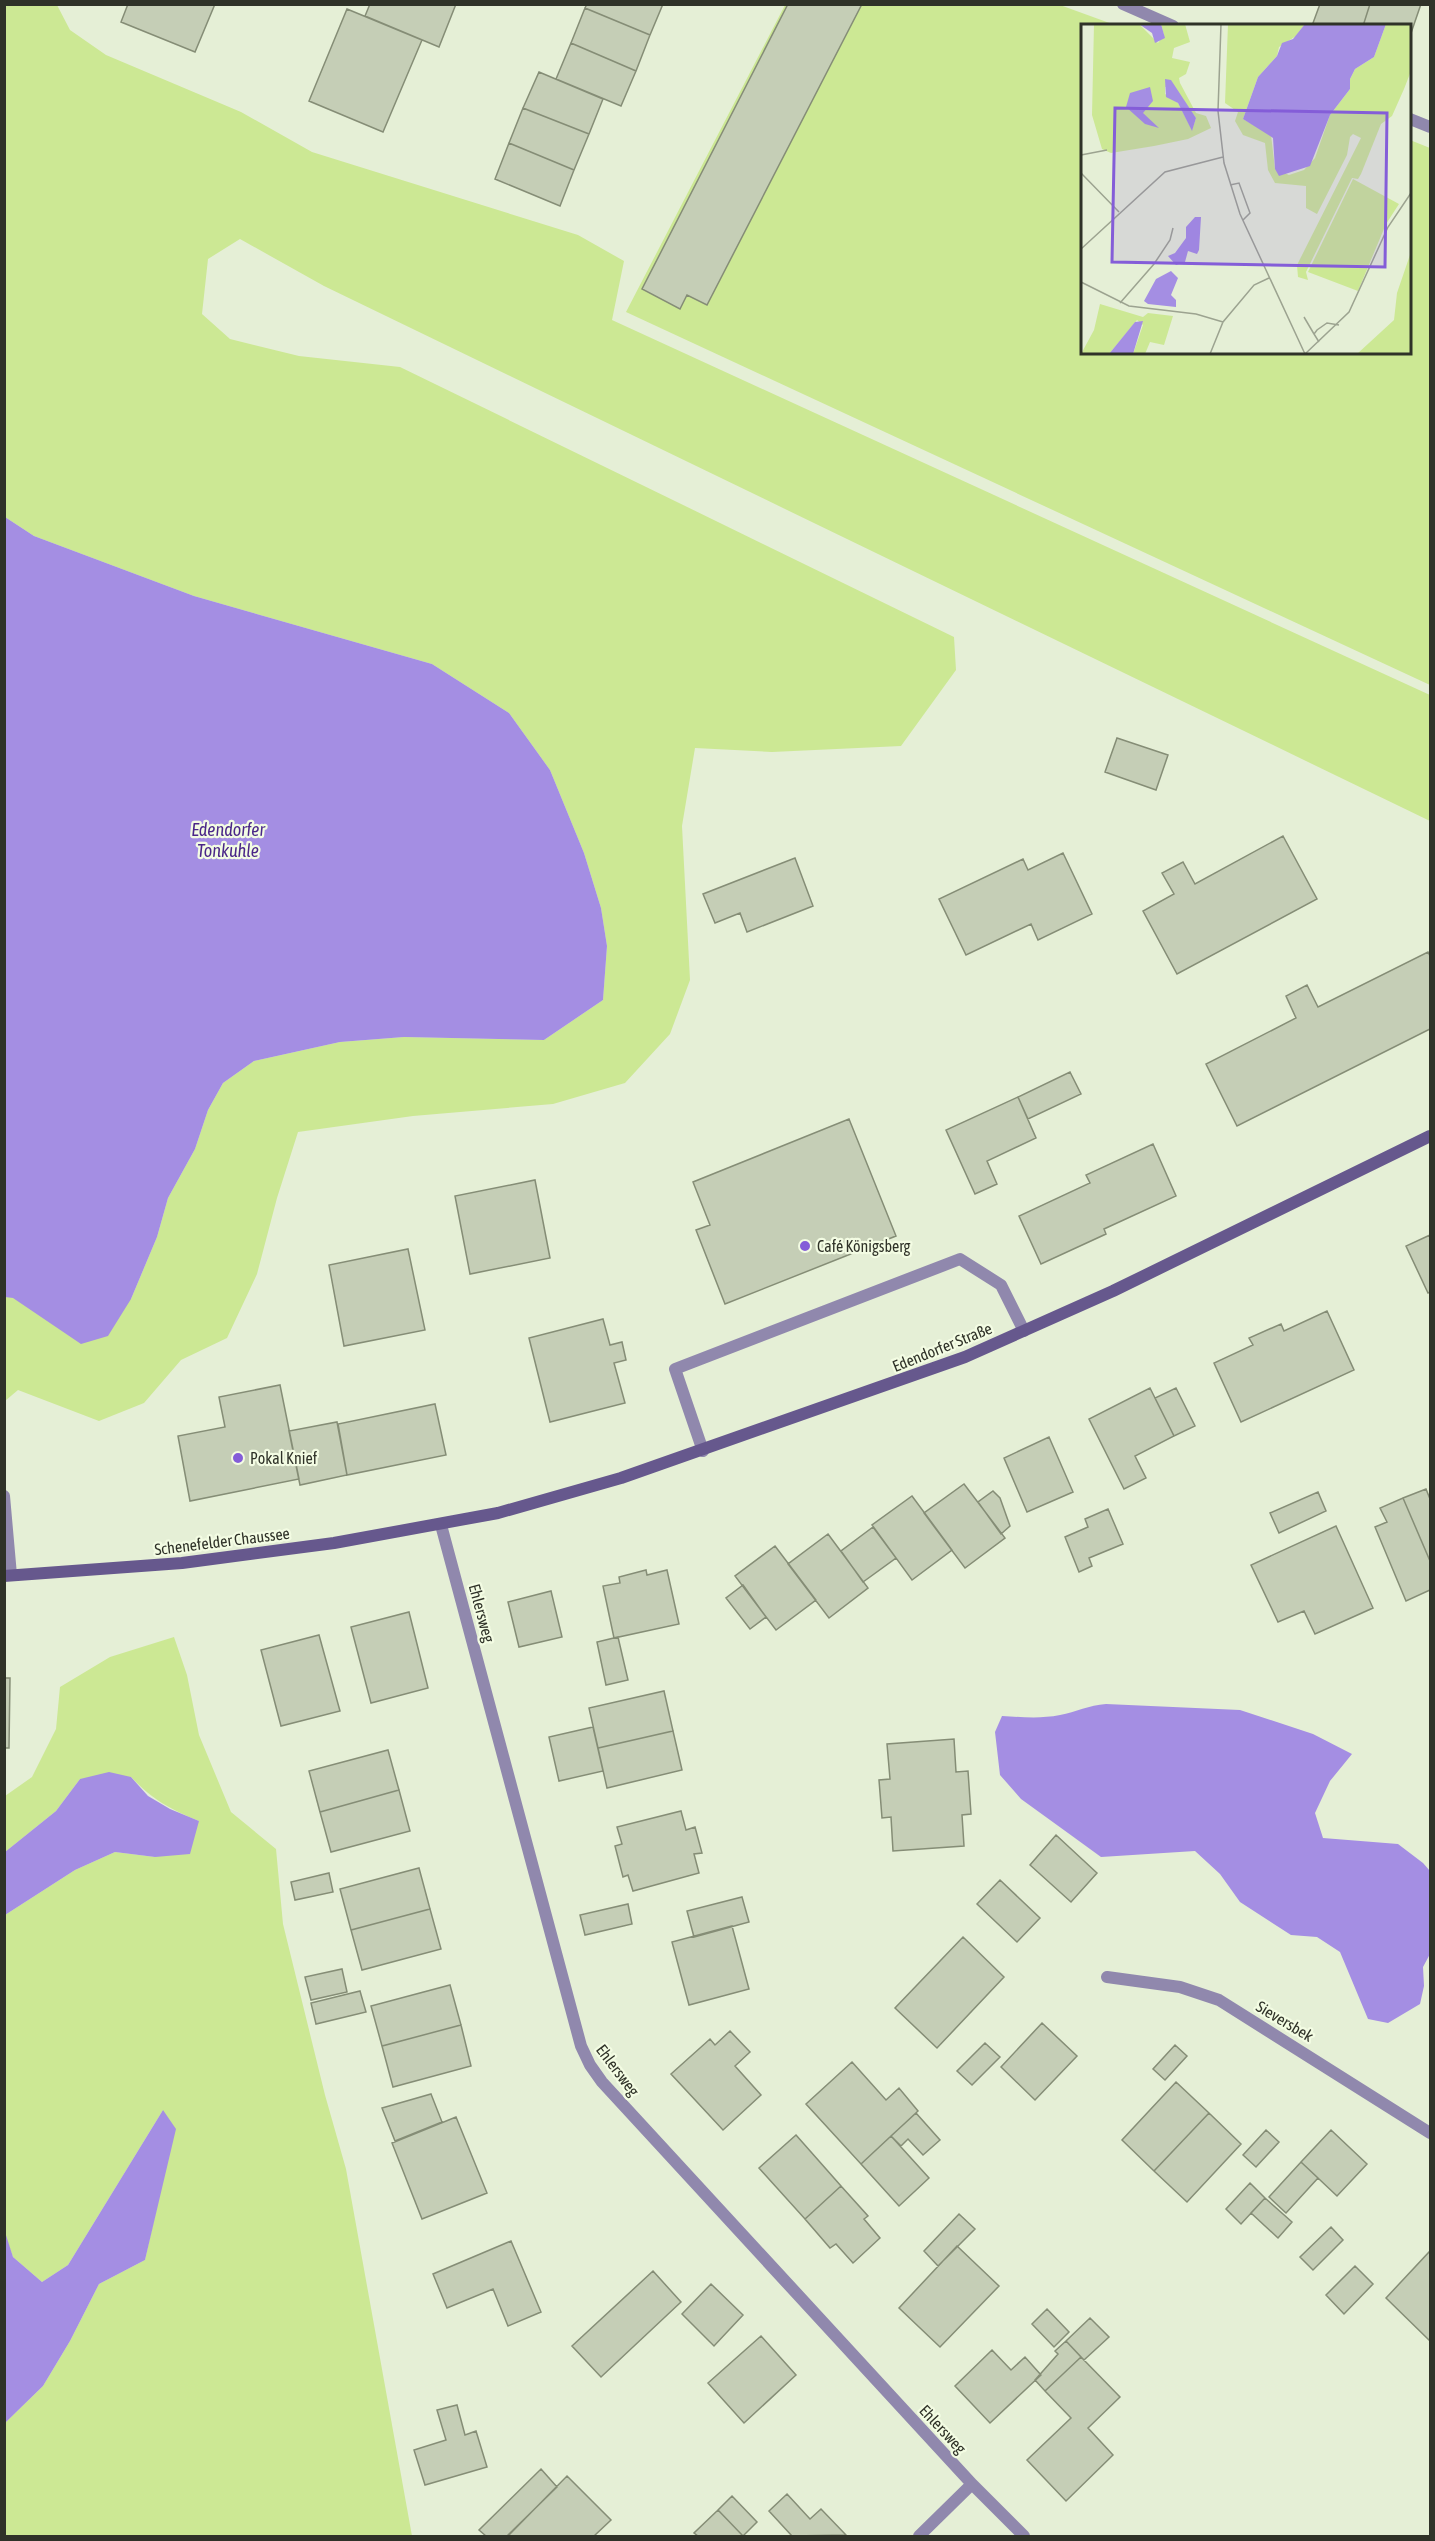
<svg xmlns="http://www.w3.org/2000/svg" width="1435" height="2541" viewBox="0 0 1435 2541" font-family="'Asap Condensed',sans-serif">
	<rect width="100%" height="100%" fill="#e5efd6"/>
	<path fill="#cce894" d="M5,5H57L70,30L106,55L241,112L312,152L578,235L624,261L612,320L1430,695V821L324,286L240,239L208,259L202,314L230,339L299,356L400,367L954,637L956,670L901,746L772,752L695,748L682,826L690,980L670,1034L625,1083L553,1104L413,1116L298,1132L277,1198L257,1274L227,1338L181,1360L144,1403L99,1421L18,1390L5,1401V1297L131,1299L157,1237L168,1198L195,1149L208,1110L223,1083L254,1061L340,1042L404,1037L544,1040L603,1000L607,946L601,908L584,853L550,770L509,713L432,664L194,596L34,536L5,517Z
		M785,5H1060L1115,25L1082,26V352H1410V140L1430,148V685L626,312Z
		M174,1637L187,1675L199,1735L231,1812L276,1849L283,1924L325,2095L346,2169L412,2536H5V2423L43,2386L70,2341L99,2284L145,2260L157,2206L163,2110L68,2265L42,2282L13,2257L4,2232L5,1915L75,1870L115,1852L155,1857L199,1821C170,1809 153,1800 131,1777L80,1779L56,1811L5,1852V1796L32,1777L56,1729L60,1687L110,1657Z"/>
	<path fill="#a48ee3" d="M5,517L34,536L194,596L432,664L509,713L550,770L584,853L601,908L607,946L603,1000L544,1040L404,1037L340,1042L254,1061L223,1083L208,1110L195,1149L168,1198L157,1237L131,1299L108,1336L81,1344L13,1298L5,1297Z
		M1106,1704L1240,1710L1313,1734L1352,1754L1330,1781L1315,1813L1323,1838L1398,1844L1423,1863L1430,1871V1954L1423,1967L1424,1986L1420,2004L1388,2023L1368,2019L1340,1952L1317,1937L1291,1935L1240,1902L1220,1874L1195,1851L1101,1857L1068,1833L1021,1799L1000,1775L995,1732L1002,1716C1022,1717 1040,1719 1060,1715C1076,1712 1089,1705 1106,1704Z
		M109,1772L131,1777L148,1796L170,1809L199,1821L190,1854L155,1857L115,1852L75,1870L5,1915V1852L56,1811L80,1779Z
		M163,2110L176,2129L145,2260L99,2284L70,2341L43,2386L5,2423V2232L13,2257L42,2282L68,2265Z"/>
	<path fill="#c5ceb6" stroke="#858d76" stroke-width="1.5" d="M128,4H215L195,52L121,22Z
		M370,4H456L439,47L365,16Z
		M587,4H663L650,35L585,8Z
		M788,4H862L707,305L687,295L680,309L642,289Z
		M1320,4H1370L1363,26H1320L1313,23Z
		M1370,4H1421L1410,36V26H1363Z
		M585,8L650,35L636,71L571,43Z
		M347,9L422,40L383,132L309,101Z
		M571,43L636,71L621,106L556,79Z
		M539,72L603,99L589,134L523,108Z
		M523,108L589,134L574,170L509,143Z
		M509,143L574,170L560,206L495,179Z
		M1117,738L1168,755L1156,790L1105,772Z
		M1283,836L1317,899L1177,974L1143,911L1174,894L1162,873L1183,862L1195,884Z
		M1063,853L1092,914L1038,940L1031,924L966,955L939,899L1023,859L1028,870Z
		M795,858L813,906L747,932L740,913L715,923L703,894Z
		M1428,952L1430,956V1029L1237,1126L1206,1064L1296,1018L1286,996L1307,985L1318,1007Z
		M1070,1072L1081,1094L1028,1119L1018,1097Z
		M1018,1097L1036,1138L987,1161L997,1184L975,1194L946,1130Z
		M849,1119L896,1236L725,1304L696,1230L710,1225L693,1182Z
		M1153,1144L1176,1196L1104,1229L1106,1234L1041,1264L1019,1216L1090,1183L1086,1175Z
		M535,1180L550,1258L470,1274L455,1196Z
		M1430,1235V1292L1428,1293L1406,1246Z
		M408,1249L425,1330L344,1346L329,1265Z
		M1327,1311L1354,1370L1241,1422L1214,1363L1253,1345L1249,1338L1281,1324L1284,1331Z
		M603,1319L610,1345L622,1342L626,1360L614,1363L625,1403L550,1422L529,1338Z
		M280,1385L299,1479L190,1501L178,1436L225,1427L219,1397Z
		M1150,1388L1174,1436L1135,1456L1146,1478L1124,1489L1089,1419Z
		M1176,1388L1195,1426L1174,1436L1155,1398Z
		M435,1404L446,1455L347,1475L338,1424Z
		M337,1422L347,1475L300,1485L289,1431Z
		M1049,1437L1073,1492L1027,1512L1004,1458Z
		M964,1484L1005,1538L965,1568L924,1513Z
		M1426,1489L1430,1499V1561L1403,1498Z
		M993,1491L1000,1498L1010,1526L1001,1534L978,1502Z
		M1318,1492L1326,1511L1279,1533L1270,1513Z
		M912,1496L952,1550L912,1580L872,1525Z
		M1403,1498L1430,1561V1590L1406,1601L1375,1527L1387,1522L1380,1508Z
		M1108,1509L1123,1544L1089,1558L1092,1566L1079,1572L1065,1537L1088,1527L1085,1519Z
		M1336,1526L1373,1608L1315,1634L1304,1611L1278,1622L1251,1565Z
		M873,1527L896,1558L863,1582L841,1551Z
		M828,1534L868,1588L829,1618L788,1564Z
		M775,1546L816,1600L776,1630L735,1576Z
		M646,1570L647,1575L667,1570L679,1624L614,1638L603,1586L620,1583L619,1577Z
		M743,1585L766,1617L750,1629L726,1598Z
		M551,1591L562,1637L519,1647L508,1602Z
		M409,1612L428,1688L371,1703L351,1627Z
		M319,1635L340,1711L281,1726L261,1650Z
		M618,1637L628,1680L606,1685L597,1642Z
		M4,1678H10L9,1748H4Z
		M664,1691L673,1731L598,1748L589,1708Z
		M593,1727L603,1771L559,1781L549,1737Z
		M673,1731L682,1770L607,1788L598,1748Z
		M954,1739L956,1772L968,1771L971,1814L962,1815L964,1846L893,1851L891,1817L882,1818L879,1780L890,1779L887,1744Z
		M388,1750L399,1790L320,1812L309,1771Z
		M399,1790L410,1831L331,1852L320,1812Z
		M681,1811L686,1830L695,1827L702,1853L694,1854L699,1873L633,1891L628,1875L623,1877L615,1846L622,1844L617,1827Z
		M1056,1835L1097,1873L1071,1902L1030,1865Z
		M419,1868L430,1909L351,1930L340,1889Z
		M329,1873L333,1892L295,1900L291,1882Z
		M1000,1880L1040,1918L1017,1942L977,1904Z
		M742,1897L749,1922L694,1937L687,1911Z
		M628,1904L632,1924L585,1935L580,1915Z
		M430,1909L441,1949L362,1970L351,1930Z
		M732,1926L749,1989L689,2005L672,1942Z
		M963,1937L1004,1977L937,2048L895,2008Z
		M342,1969L347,1992L311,2000L305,1977Z
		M450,1985L461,2025L382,2046L371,2006Z
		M360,1991L366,2012L316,2024L311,2003Z
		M1042,2023L1077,2056L1035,2100L1001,2067Z
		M461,2025L471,2066L393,2087L382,2046Z
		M730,2031L750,2052L735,2066L761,2095L723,2130L671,2074L710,2039L715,2045Z
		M985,2043L1000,2057L972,2085L957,2071Z
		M1175,2045L1187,2056L1165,2080L1153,2069Z
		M852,2062L886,2100L899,2088L918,2111L861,2164L806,2104Z
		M1176,2082L1209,2113L1154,2171L1122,2140Z
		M431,2094L442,2122L395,2141L382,2108Z
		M916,2113L940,2140L923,2155L908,2139L901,2146L891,2136Z
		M1209,2113L1241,2144L1187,2202L1154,2171Z
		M456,2117L487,2193L422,2219L392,2143Z
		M1266,2130L1279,2142L1256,2167L1243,2155Z
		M1331,2130L1367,2164L1337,2196L1301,2162Z
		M796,2135L841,2186L805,2219L759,2168Z
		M891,2136L929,2178L899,2206L861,2164Z
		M1301,2162L1318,2178L1286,2213L1269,2197Z
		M1250,2183L1265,2198L1241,2224L1226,2209Z
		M841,2186L868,2216L864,2219L880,2238L853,2263L836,2244L830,2248L805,2219Z
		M1265,2198L1292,2222L1278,2238L1251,2213Z
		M959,2214L975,2229L938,2266L924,2251Z
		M1331,2227L1343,2240L1313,2270L1300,2257Z
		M511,2241L541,2312L508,2326L493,2289L447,2308L433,2274Z
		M957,2246L999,2286L940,2347L899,2308Z
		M1430,2251V2341L1386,2298Z
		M1355,2266L1373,2284L1344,2314L1326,2295Z
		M653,2271L681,2302L601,2377L572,2346Z
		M711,2284L743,2315L714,2346L682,2314Z
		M1047,2309L1069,2332L1054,2347L1032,2324Z
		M1090,2318L1109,2337L1084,2360L1066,2341Z
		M761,2336L796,2375L744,2423L708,2383Z
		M1066,2341L1081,2357L1045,2391L1035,2380L1058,2354L1055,2351Z
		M992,2350L1011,2370L1025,2357L1041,2375L990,2423L955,2386Z
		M1081,2357L1120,2397L1088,2428L1113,2455L1066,2501L1027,2460L1071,2418L1045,2391Z
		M457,2405L465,2435L476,2431L487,2467L425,2485L414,2450L446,2440L437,2410Z
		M541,2469L557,2487L507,2536H486L479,2530Z
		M567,2476L611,2520L594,2536H508Z
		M787,2494L810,2519L821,2509L846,2535L792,2536L769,2511Z
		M732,2496L757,2522L743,2536L718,2510Z
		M718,2510L743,2536H698L694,2533Z"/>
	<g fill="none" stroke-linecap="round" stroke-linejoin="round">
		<path stroke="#9088ad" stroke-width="12" d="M703,1451L675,1369L960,1259L1001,1285L1024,1331
			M4,1496L11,1575"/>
		<path stroke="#9088ad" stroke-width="12" d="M1123,4L1173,26
			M1410,119L1430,127
			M441,1525L581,2046L590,2065L602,2082L972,2484L1024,2536
			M1107,1977L1180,1987L1219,2000L1430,2133
			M919,2536L972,2484"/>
		<path stroke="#66588d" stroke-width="12" d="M4,1576L182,1563L334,1543L498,1513L621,1478L965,1357L1113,1291L1430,1136"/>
	</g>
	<g fill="#845dd8" stroke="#f3fce3" stroke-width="2">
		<circle cx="805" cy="1246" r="6"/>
		<circle cx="238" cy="1458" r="6"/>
	</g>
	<g text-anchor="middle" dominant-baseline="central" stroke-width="4.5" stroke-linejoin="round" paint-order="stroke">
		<g font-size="16" fill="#2f3228" stroke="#f3fce3" text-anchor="start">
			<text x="817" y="1246">Café Königsberg</text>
			<text x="250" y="1458">Pokal Knief</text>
		</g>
		<g font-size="16" fill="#2f3228" stroke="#f3fce3">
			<text transform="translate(942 1347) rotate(-22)">Edendorfer Straße</text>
			<text transform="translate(222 1541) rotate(-7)">Schenefelder Chaussee</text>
			<text transform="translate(482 1613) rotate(75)">Ehlersweg</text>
			<text transform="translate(1285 2021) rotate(31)">Sieversbek</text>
			<text transform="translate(618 2070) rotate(53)">Ehlersweg</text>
			<text transform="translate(943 2429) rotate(47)">Ehlersweg</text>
		</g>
		<g font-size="18" font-style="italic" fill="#4a2688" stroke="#f3fce3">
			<text x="228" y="829">Edendorfer<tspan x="228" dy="21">Tonkuhle</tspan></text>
		</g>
	</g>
	<g transform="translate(1081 24)">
		<rect width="330" height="330" fill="#e5efd6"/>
		<path d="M13,0H58L77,19L83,11L80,0H104L109,18L93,24L91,34L109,38L105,50L98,54L99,59L115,89L125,92L130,104L107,115L73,122L30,129L21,125L11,91ZM92,62L115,94L111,106L97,79L84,70V63ZM147,0H224L215,12L198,23L196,32L177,53L162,95L190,111L194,145L208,151L223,146L234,134L249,91L269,65V55L274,45L293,33L305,0H330V47L323,65L311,92L300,100L280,150L277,155L271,154L225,248L227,256L217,253L216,241L280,114L272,110L269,113L266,131L236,190L225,184V162L194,159L187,146L184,119L162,111L154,97L157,88L144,79ZM272,155L318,180L305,200L277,267L227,248ZM330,228V330H276L313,296L316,269ZM19,280L62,293L67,289L92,292L83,321L69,318L64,330H52L62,301L56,296L28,330H0L13,306Z" fill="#cce894" fill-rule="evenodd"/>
		<path d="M58,0H80L84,14L74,19L71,9ZM224,0H305L293,33L274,45L269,55V65L249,91L229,142L198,152L194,145L192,114L162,95L177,53L196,32L201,19L212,15ZM84,55L90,56L115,94L111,107L97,79L85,73ZM69,63L72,77L62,89L78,104L64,100L45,83L49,69ZM114,193H120L118,226L116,230L107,227L104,238L95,241L87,232L94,229L105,214V203ZM90,247L97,254L90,271L95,276V283L67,280L63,277L75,255ZM62,297L52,330H28L54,298Z" fill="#a48ee3"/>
		<path fill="none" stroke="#9ca390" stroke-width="1.5" d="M140,0L137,87L143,139L159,190L224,330M0,131L26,126M0,149L38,188M149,161L158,159L169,189L162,196M0,225L84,148L142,133M0,258L48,282L115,290L142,298M39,279L73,240L89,216L92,204M223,293L233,310M238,318L233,310L236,306L246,299L258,301M129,330L142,298L173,261L188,254M224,330L268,288L307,203L330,169"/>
		<path fill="#845dd8" fill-opacity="0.15" stroke="#845dd8" stroke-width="3" d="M34,84L306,89L304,243L31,238Z"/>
		<rect width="330" height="330" fill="none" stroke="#2f3228" stroke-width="3"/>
	</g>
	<rect width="1435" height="2541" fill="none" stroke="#2f3228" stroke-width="12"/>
</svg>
